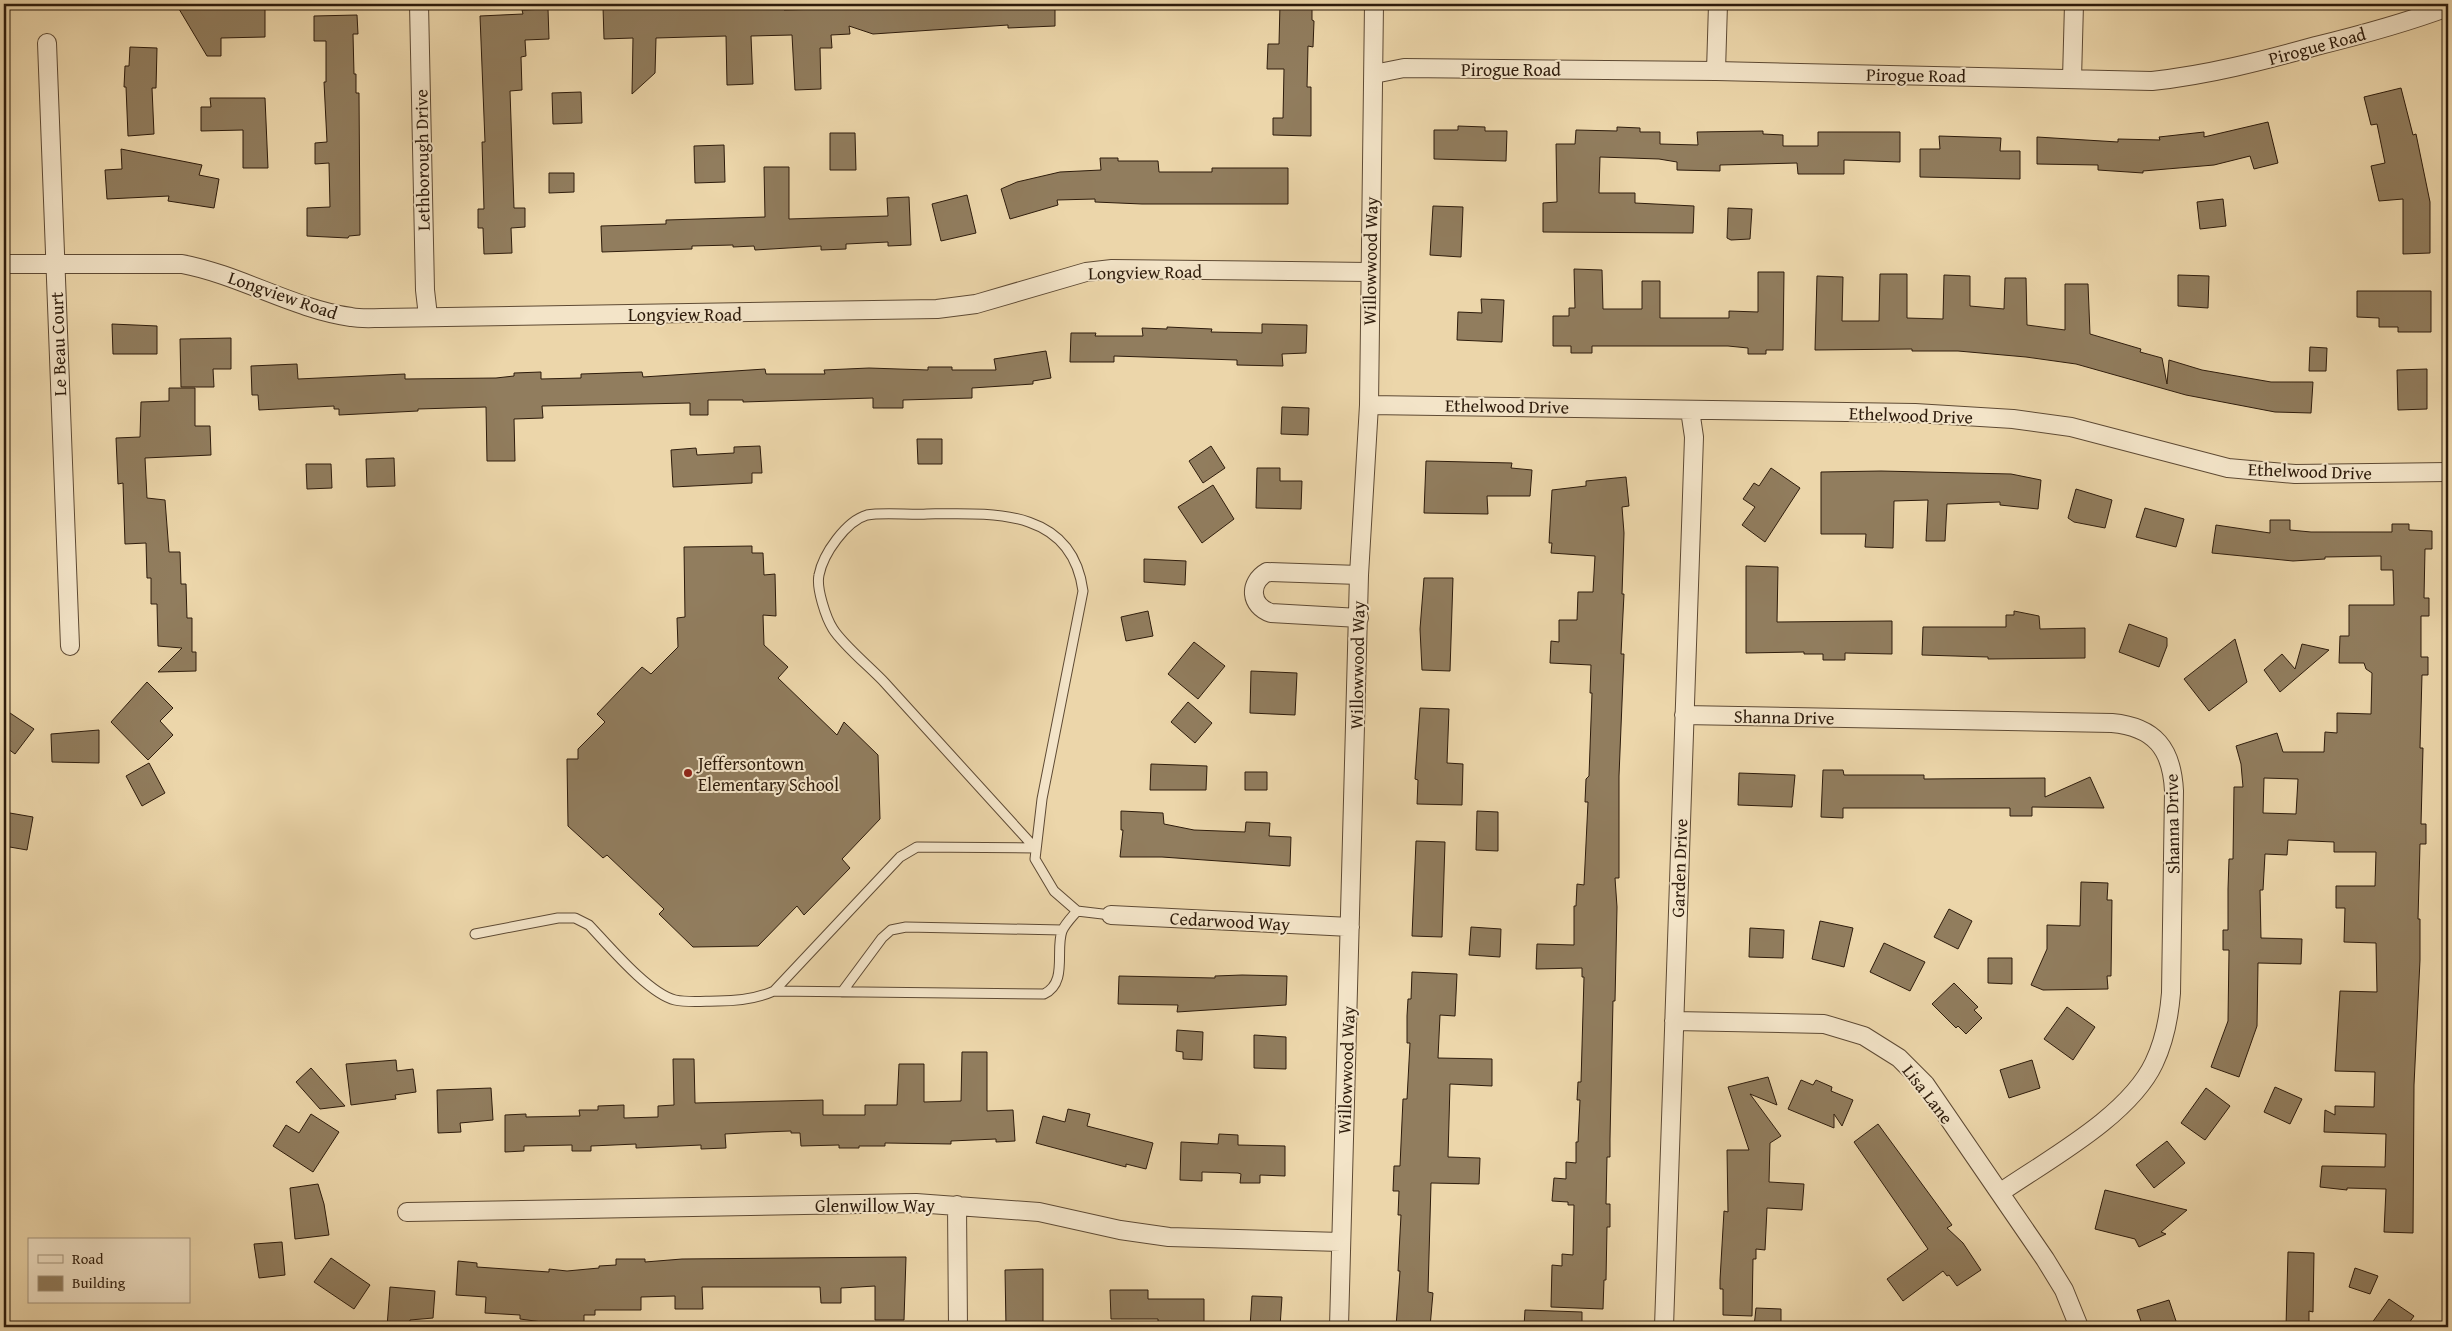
<svg xmlns="http://www.w3.org/2000/svg" width="2452" height="1331" viewBox="0 0 2452 1331" font-family="'Gentium Book Plus',serif">
	<rect width="100%" height="100%" fill="#ecd6aa"/>
	<filter id="stains"><feTurbulence type="fractalNoise" baseFrequency=".004" numOctaves="4"/><feColorMatrix values="0 0 0 0 .2 0 0 0 0 .09 0 0 0 0 .02 0 0 0 .5 -.17"/></filter>
	<radialGradient id="worn" r=".72"><stop offset=".6" stop-color="#630" stop-opacity="0"/><stop offset="1" stop-color="#630" stop-opacity=".3"/></radialGradient>
	<path fill="#917d5e" stroke="#2e1c0c" fill-rule="evenodd" d="M717,4H762V7L784,6V10L823,9V5L857,4H1055V26L1008,28V25L873,34L849,26L850,34L831,35L832,48H820L821,89L795,90L792,35L751,36L753,84L727,85L726,36L656,38L655,73L632,94L633,38L604,39L603,7L651,6L684,9V5Z
		M1280,4H1312V20L1314,21L1313,47L1308,46L1307,87H1311V136L1273,135V118H1283L1284,69H1267L1268,44H1279Z
		M265,7V37L221,38V56H207L179,9Z
		M548,9L549,39L525,40L526,56L521,57L522,90L510,91L514,208H525V227L511,228L512,253L484,254L483,228H478V209H484L482,142H485L480,16L523,14L522,10Z
		M357,15L358,34H353L354,74H356V93H359L360,235L349,236L348,238L307,236V208L330,207L329,163L315,164V143L327,142L324,82H326V41H314V16Z
		M130,47L157,48L156,88H152L154,134L128,136L126,87H124L125,66H129Z
		M2401,88L2413,135L2416,134L2430,202V253L2403,254V199L2379,201L2371,166L2385,163L2377,124L2371,125L2364,97Z
		M581,92L582,123L553,124L552,93Z
		M210,98H265L268,168H243V130L201,131V107H211Z
		M2268,122L2278,163L2254,169L2250,156L2214,165L2143,171V173L2098,170V165L2037,164V137L2118,142V139L2160,140L2159,137L2204,132V137Z
		M1458,126L1485,127V131H1507L1506,161L1434,159V130H1458Z
		M1617,127L1640,128V132H1660V144L1698,145L1697,132L1763,131V134L1783,135V146H1818V132H1900V162L1844,160V174H1798L1797,163L1720,165V171L1677,170V162L1659,159L1600,157L1599,193H1635V203L1694,206L1693,233L1543,232V203L1557,202L1556,144H1575L1576,130L1617,131Z
		M830,133H855L856,170H830Z
		M1939,136L2001,138L2000,151H2020V179L1920,177V149H1940Z
		M724,145L725,182L695,183L694,146Z
		M121,149L202,165L199,175L219,179L214,208L168,201L169,196L107,199L105,170L122,169Z
		M1100,158H1118V161H1158L1159,172H1212V168H1288V204H1142L1095,202V199L1057,200L1058,205L1010,219L1001,189L1017,182L1060,172L1101,170Z
		M764,167H789V219L888,216L887,198L909,197L911,245L888,246V242L846,244V249L821,250V246L755,250L754,246L733,247V245L692,246V249L602,252L601,226L666,224V220L765,217Z
		M549,173H574V192L549,193Z
		M967,195L976,233L941,241L932,204Z
		M2223,199L2226,226L2200,229L2197,202Z
		M1433,206L1463,207L1461,257L1430,255Z
		M1728,208L1752,209L1750,239L1731,240L1727,238Z
		M1574,269L1602,270L1603,309H1642V281H1660V318H1729V311L1758,312V272H1784L1783,350H1766V354H1748V348L1728,346H1592V353H1571V346H1553V316H1569V308H1575Z
		M1880,274H1907V318L1943,319L1944,275L1970,276V306L2004,309L2005,278H2026L2027,325L2065,330V284H2088L2090,334L2141,349L2140,352L2162,358L2167,384L2169,360L2202,370L2271,382H2313L2311,413L2275,412L2186,395L2076,364L2026,357L1958,351H1912V349L1815,350L1817,276L1843,277L1842,321H1879Z
		M2178,275L2209,276L2208,308L2178,306Z
		M2357,291H2431V332H2398V327H2379V318L2357,317Z
		M1481,299L1504,300L1502,342L1457,340L1458,312L1482,313Z
		M112,324L157,326V354H113Z
		M1262,324L1307,325L1306,353L1282,354L1283,366L1237,365V360L1114,356V362H1070L1071,333H1096L1095,336H1143L1142,328L1167,329V327L1212,329L1211,332L1262,333Z
		M231,338V369H213L214,387H181L180,339Z
		M2310,347L2327,348L2326,371H2309Z
		M1046,351L1051,378L1033,381V384L972,388V398L903,400V408H873V398L743,402V400H708V415H690V403L542,406L543,418L514,419L515,461H487L486,407L418,409V411L339,415V409H334V406L259,410L258,395H252L251,366L297,364L298,379L405,374V379L496,378L514,376V373L541,372V379L581,378V374L642,372L643,377L765,369L766,374H825L824,370L869,368L928,370V367H952V370H996L994,359Z
		M2427,369V409L2398,410L2397,370Z
		M169,388H195V426H210L211,455L145,458L147,498L165,500L169,552H180L181,584H186L187,618H192V652H196V671L158,672L182,648L158,646L157,604H151V578H147L146,543L125,544L123,483L118,484L116,438L140,437L141,402L169,401Z
		M1282,407L1309,408L1308,435L1281,434Z
		M917,439H942V464H918Z
		M760,446L762,473H752V483L673,487L671,450L696,448L697,455L734,453V447Z
		M1211,446L1225,468L1203,483L1189,461Z
		M394,458L395,486L367,487L366,459Z
		M1426,461L1512,463L1511,468L1532,470L1530,496H1487L1488,514L1424,513Z
		M306,464H331L332,488L307,489Z
		M1257,468H1280V481H1302L1301,509L1256,508Z
		M1771,468L1800,488L1765,542L1742,525L1755,507L1743,499L1754,483L1759,486Z
		M1881,471L2011,474L2041,480L2038,509L2000,505V502L1947,504L1945,541H1926L1928,500L1894,501L1893,548L1865,547L1866,534H1821V472Z
		M1626,477L1629,506L1622,507L1624,533L1622,594H1624L1621,654H1624L1619,776V878H1615L1617,907L1615,1001H1613L1610,1139V1157H1607L1606,1204H1610V1227H1607L1606,1280H1604L1603,1309L1551,1307L1552,1265L1562,1266V1254L1573,1255L1574,1205H1568V1202L1552,1201L1554,1178L1566,1179V1162L1576,1163V1142H1578L1580,1100H1577L1578,1082H1581L1584,977H1582V968L1536,969L1537,944L1574,945V906H1576L1577,884L1584,885L1588,802H1585L1586,779L1589,776L1592,693H1590L1591,665L1550,663L1551,641L1559,642V620H1577L1578,592H1593L1595,556L1551,553L1552,543H1549L1552,490L1586,486V481Z
		M1213,485L1234,519L1202,543L1178,507Z
		M2076,489L2112,500L2105,528L2074,522L2068,518Z
		M2145,508L2184,519L2176,547L2136,537Z
		M2270,520H2290V530L2311,532H2392V524H2409V530L2432,531V549H2425L2424,598H2429V616H2421V657H2428V675H2422L2420,748H2423L2421,824H2426V844H2420L2418,919H2420V960L2414,1085L2413,1233L2384,1232L2386,1189L2347,1188V1190L2320,1187L2322,1166L2385,1167L2386,1134L2324,1132L2325,1110L2335,1115V1106L2374,1107L2375,1072L2335,1071L2340,991L2377,992L2376,943L2344,942L2345,908H2336V886H2375L2376,852H2334V842L2288,840L2287,855L2265,854L2263,890H2260L2261,938L2302,939L2301,964L2258,963L2257,1026L2239,1077L2211,1067L2228,1021L2229,950H2223V930H2228V889L2229,859H2233L2234,787H2243L2241,764L2236,746L2277,733L2283,752H2324L2325,732L2337,733V713L2371,714L2372,673L2366,669L2364,663H2339L2340,636H2349V605H2394L2393,570H2381V556L2325,557V559L2293,561L2212,553L2216,525L2270,533ZM2264,778L2298,779L2296,814L2263,813Z
		M752,546V553H763L764,575L775,574L776,616L763,615L764,645L788,667L778,678L837,735L844,722L878,755L880,819L842,859L850,868L804,915L797,906L758,946L693,947L659,914L664,909L607,855L603,858L568,826L567,759H578V749L605,722L597,714L642,667L651,674L678,647L677,618L685,617L684,547Z
		M1144,559L1186,561L1185,585L1144,582Z
		M1746,566L1778,567L1777,622L1892,621V654L1845,653V660H1823V654H1804V652L1746,653Z
		M1424,578H1453L1450,671L1422,670L1420,629Z
		M1148,611L1153,636L1126,641L1121,617Z
		M2014,611L2039,616L2040,629L2085,628V658L1988,659V657L1922,655L1923,627H2006V615H2014Z
		M2129,624L2167,638V646L2159,667L2119,652Z
		M2235,639L2247,682L2209,711L2184,679Z
		M1194,642L1225,666L1198,699L1168,674Z
		M2302,644L2329,650L2280,692L2264,670L2282,654L2295,669Z
		M1251,671L1297,673L1295,715L1250,713Z
		M147,682L173,708L160,721L173,735L148,760L111,722Z
		M1188,702L1212,723L1195,743L1171,722Z
		M1420,708L1449,709L1447,763L1463,764L1462,805L1417,804L1418,780L1415,779Z
		M4,709L34,729L15,754L4,746Z
		M99,730V763L52,762L51,734Z
		M149,763L165,793L142,806L126,776Z
		M1151,764L1207,766L1206,790H1150Z
		M1823,770H1843L1844,775H1924V779L2045,778V797L2090,777L2104,808L2032,807V816H2010V808H1843V818L1821,817Z
		M1245,772H1267V790H1245Z
		M1739,773L1795,775L1792,807L1738,805Z
		M1121,811L1163,813L1164,824L1194,830L1245,832L1246,822L1270,823L1269,836L1291,837L1290,866L1162,857H1120L1123,830H1121Z
		M1477,811L1498,812V851L1476,850Z
		M4,812L33,817L27,850L4,846Z
		M1416,841L1445,842L1442,937L1412,936Z
		M2081,882L2108,883L2107,900H2112L2111,976H2107L2108,989L2043,990L2031,985L2047,949V925L2080,926Z
		M1949,909L1972,921L1958,949L1934,937Z
		M1820,921L1853,928L1844,967L1812,959Z
		M1471,927L1501,929L1500,957L1469,955Z
		M1750,928L1784,930L1783,958L1749,957Z
		M1884,943L1925,962L1910,991L1870,972Z
		M1988,958H2012V984L1988,983Z
		M1412,972L1457,974L1455,1016L1440,1015L1438,1058L1492,1059V1086L1450,1084L1448,1157L1480,1158L1479,1184L1431,1183L1428,1292L1433,1293L1430,1327H1396L1400,1271H1398L1401,1215H1398L1399,1191H1393L1394,1166H1400L1403,1099H1407L1410,1043H1407V1016L1408,999H1411Z
		M1242,975L1287,976L1286,1005L1177,1012L1178,1005L1118,1004L1119,976L1215,978V976Z
		M1954,983L1978,1007L1974,1010L1982,1018L1966,1034L1958,1026L1956,1028L1932,1004Z
		M2067,1007L2095,1027L2073,1060L2044,1039Z
		M1177,1030L1203,1032L1202,1060L1183,1059V1052L1176,1051Z
		M1254,1035L1286,1037V1069L1254,1068Z
		M962,1052H987V1111L1013,1110L1015,1141L996,1142V1139L951,1141V1144L885,1143V1146H859V1148H839V1145L801,1146L800,1133H791V1131L762,1132L725,1134L726,1148L701,1149V1145L636,1148V1144L591,1146V1151H572V1145L524,1146V1151L505,1152V1115L526,1114V1117L580,1116L579,1110H598V1106L624,1105V1118L658,1117V1106L674,1105L673,1059H694L695,1103L823,1100V1115H865V1105H897L899,1064H924V1102L961,1101Z
		M396,1060L397,1071L413,1069L416,1092L395,1095L396,1099L351,1105L346,1064Z
		M2032,1060L2040,1088L2009,1098L2000,1070Z
		M311,1068L345,1106L320,1109L296,1082Z
		M1768,1077L1777,1105L1750,1094L1781,1136L1770,1143L1769,1182L1804,1184L1802,1210L1767,1208L1765,1250L1756,1249V1259H1753L1752,1316L1723,1315V1289H1720V1280L1724,1211L1728,1212L1727,1150H1749L1728,1087Z
		M1801,1080L1813,1085L1816,1080L1832,1087L1831,1091L1853,1100L1842,1126L1834,1114V1128L1788,1109Z
		M2275,1087L2302,1099L2290,1124L2264,1112Z
		M491,1088L493,1120L460,1123L461,1132L438,1133L437,1090Z
		M2206,1088L2230,1106L2205,1140L2181,1123Z
		M1068,1109L1090,1114L1087,1126L1153,1143L1146,1169L1126,1164V1167L1036,1143L1043,1116L1065,1122Z
		M311,1114L339,1132L313,1172L273,1146L286,1125L299,1133Z
		M1878,1124L1952,1225L1947,1228L1963,1243L1981,1270L1957,1286L1949,1275L1947,1276L1943,1271L1903,1301L1887,1279L1928,1249L1854,1142Z
		M1219,1134L1238,1135V1145L1285,1146V1176L1260,1175V1183H1240L1241,1174L1238,1173L1202,1172V1181L1180,1180L1181,1142L1218,1144Z
		M2167,1141L2185,1163L2154,1188L2136,1165Z
		M318,1184L324,1204L329,1235L295,1239L290,1188Z
		M2105,1190L2187,1210L2161,1232L2166,1234L2139,1247L2135,1239L2095,1229Z
		M282,1242L285,1275L259,1278L254,1244Z
		M2288,1252L2314,1253L2313,1312L2309,1311V1327H2286Z
		M906,1257L904,1320H875V1286L841,1288V1303H821L820,1287H702L703,1309H675V1296L641,1297V1310H595V1315H584V1327H557V1324L520,1319V1315L485,1313L486,1297L456,1295L458,1261L477,1263V1267L549,1272V1269L567,1271L599,1268V1266L616,1265V1259H645V1262L682,1259Z
		M331,1258L370,1285L354,1309L314,1282Z
		M2355,1268L2378,1276L2370,1294L2349,1287Z
		M1043,1269V1327H1006L1005,1270Z
		M390,1287L435,1291L433,1318L410,1320L409,1327H387Z
		M1110,1290H1148V1299H1204V1327H1158V1319H1111Z
		M1252,1296L1282,1297L1280,1327H1250Z
		M2389,1299L2414,1316L2406,1327H2369Z
		M2169,1300L2178,1327H2143L2137,1310Z
		M1756,1308L1781,1309V1327H1754Z
		M1525,1310L1582,1312V1327H1524Z"/>
	<g fill="none" stroke-linecap="round" stroke-linejoin="round">
		<defs>
			<path id="service" d="M1035,848C985,793 935,738 885,683C871,668 843,645 833,629C826,618 816,588 819,575C823,554 846,521 867,515C881,512 912,515 927,514C993,513 1072,508 1083,591L1042,799L1035,859L1054,891L1077,911L1111,915
				M475,934L558,918H575L589,925C609,946 649,994 675,1000C689,1003 704,1001 718,1001C737,1001 756,999 774,991L900,857L917,847L1035,848
				M774,991L1044,994C1068,983 1055,950 1062,931C1065,924 1072,917 1077,911
				M842,992L882,938L891,930L906,927L1062,930"/>
			<path id="minor" d="M419,4L425,290L428,316
				M47,43L70,646
				M1716,71L1718,4
				M1374,74L1404,68L1716,71L2152,81C2208,75 2262,61 2316,46C2361,35 2405,23 2448,7
				M2072,79L2074,4
				M4,264H182C240,275 294,309 351,317C361,319 372,318 382,318L937,309L976,304L1086,272L1112,269L1369,272
				M1369,405L1915,413L2013,419L2071,427L2228,468L2295,474L2448,472
				M1359,618L1271,613C1250,606 1248,583 1267,572L1359,575
				M1684,715L2112,723C2155,727 2172,749 2174,791L2171,993C2169,1018 2165,1040 2154,1063C2129,1116 2049,1159 2001,1192
				M1111,915L1350,927
				M1674,1021L1824,1024L1864,1036L1899,1058L1925,1084L2045,1259L2064,1290L2079,1327
				M957,1205L958,1327
				M407,1212L916,1203L1039,1212L1120,1230L1169,1237L1341,1242
				M1339,1327L1359,575L1369,405L1374,4
				M1664,1327L1694,437L1690,410"/>
		</defs>
		<use href="#service" stroke="#5e4a34" stroke-width="11"/>
		<use href="#minor" stroke="#5e4a34" stroke-width="20"/>
		<use href="#service" stroke="#f3e4c8" stroke-width="9"/>
		<use href="#minor" stroke="#f3e4c8" stroke-width="18"/>
	</g>
	<circle fill="#8f2418" stroke="#f3e4c8" stroke-width="2" cx="688" cy="773" r="5"/>
	<g text-anchor="middle" dominant-baseline="central" stroke-width="4" stroke-linejoin="round" paint-order="stroke">
		<g font-size="18" fill="#2e1c0c" stroke="#f3e4c8">
			<text transform="translate(2317 46) rotate(-15)">Pirogue Road</text>
			<text x="1511" y="69">Pirogue Road</text>
			<text transform="translate(1916 75) rotate(1)">Pirogue Road</text>
			<text transform="translate(422 160) rotate(-91)">Lethborough Drive</text>
			<text transform="translate(1370 261) rotate(-89)">Willowwood Way</text>
			<text transform="translate(1145 272) rotate(-1)">Longview Road</text>
			<text transform="translate(283 295) rotate(19)">Longview Road</text>
			<text x="685" y="314">Longview Road</text>
			<text transform="translate(58 344) rotate(-92)">Le Beau Court</text>
			<text transform="translate(1507 406) rotate(1)">Ethelwood Drive</text>
			<text transform="translate(1911 415) rotate(2)">Ethelwood Drive</text>
			<text transform="translate(2310 471) rotate(2)">Ethelwood Drive</text>
			<text transform="translate(1357 665) rotate(-89)">Willowwood Way</text>
			<text transform="translate(1784 717) rotate(1)">Shanna Drive</text>
			<text transform="translate(2172 824) rotate(-91)">Shanna Drive</text>
			<text transform="translate(1679 868) rotate(-88)">Garden Drive</text>
			<text transform="translate(1230 921) rotate(3)">Cedarwood Way</text>
			<text transform="translate(1346 1070) rotate(-88)">Willowwood Way</text>
			<text transform="translate(1928 1094) rotate(52)">Lisa Lane</text>
			<text x="875" y="1205">Glenwillow Way</text>
		</g>
		<g font-size="18" fill="#2e1c0c" stroke="#f3e4c8" text-anchor="start">
			<text x="698" y="763">Jeffersontown<tspan x="698" dy="21">Elementary School</tspan></text>
		</g>
	</g>
	<rect width="2452" height="1331" fill="none" stroke="#ecd6aa" stroke-width="20"/>
	<rect x="5" y="5" width="2442" height="1321" fill="none" stroke="#2e1c0c" stroke-width="2.5"/>
	<rect x="10" y="10" width="2432" height="1311" fill="none" stroke="#2e1c0c"/>
	<rect x="28" y="1238" width="162" height="65" fill="#f3e4c8" stroke="#a4947d"/>
	<rect x="38" y="1255" width="25" height="8" fill="#f3e4c8" stroke="#a4947d"/>
	<text x="72" y="1264" font-size="15" fill="#2e1c0c">Road</text>
	<rect x="38" y="1276" width="25" height="15" fill="#917d5e" stroke="#a4947d"/>
	<text x="72" y="1288" font-size="15" fill="#2e1c0c">Building</text>
	<rect width="100%" height="100%" filter="url(#stains)"/>
	<rect width="100%" height="100%" fill="url(#worn)"/>
</svg>
